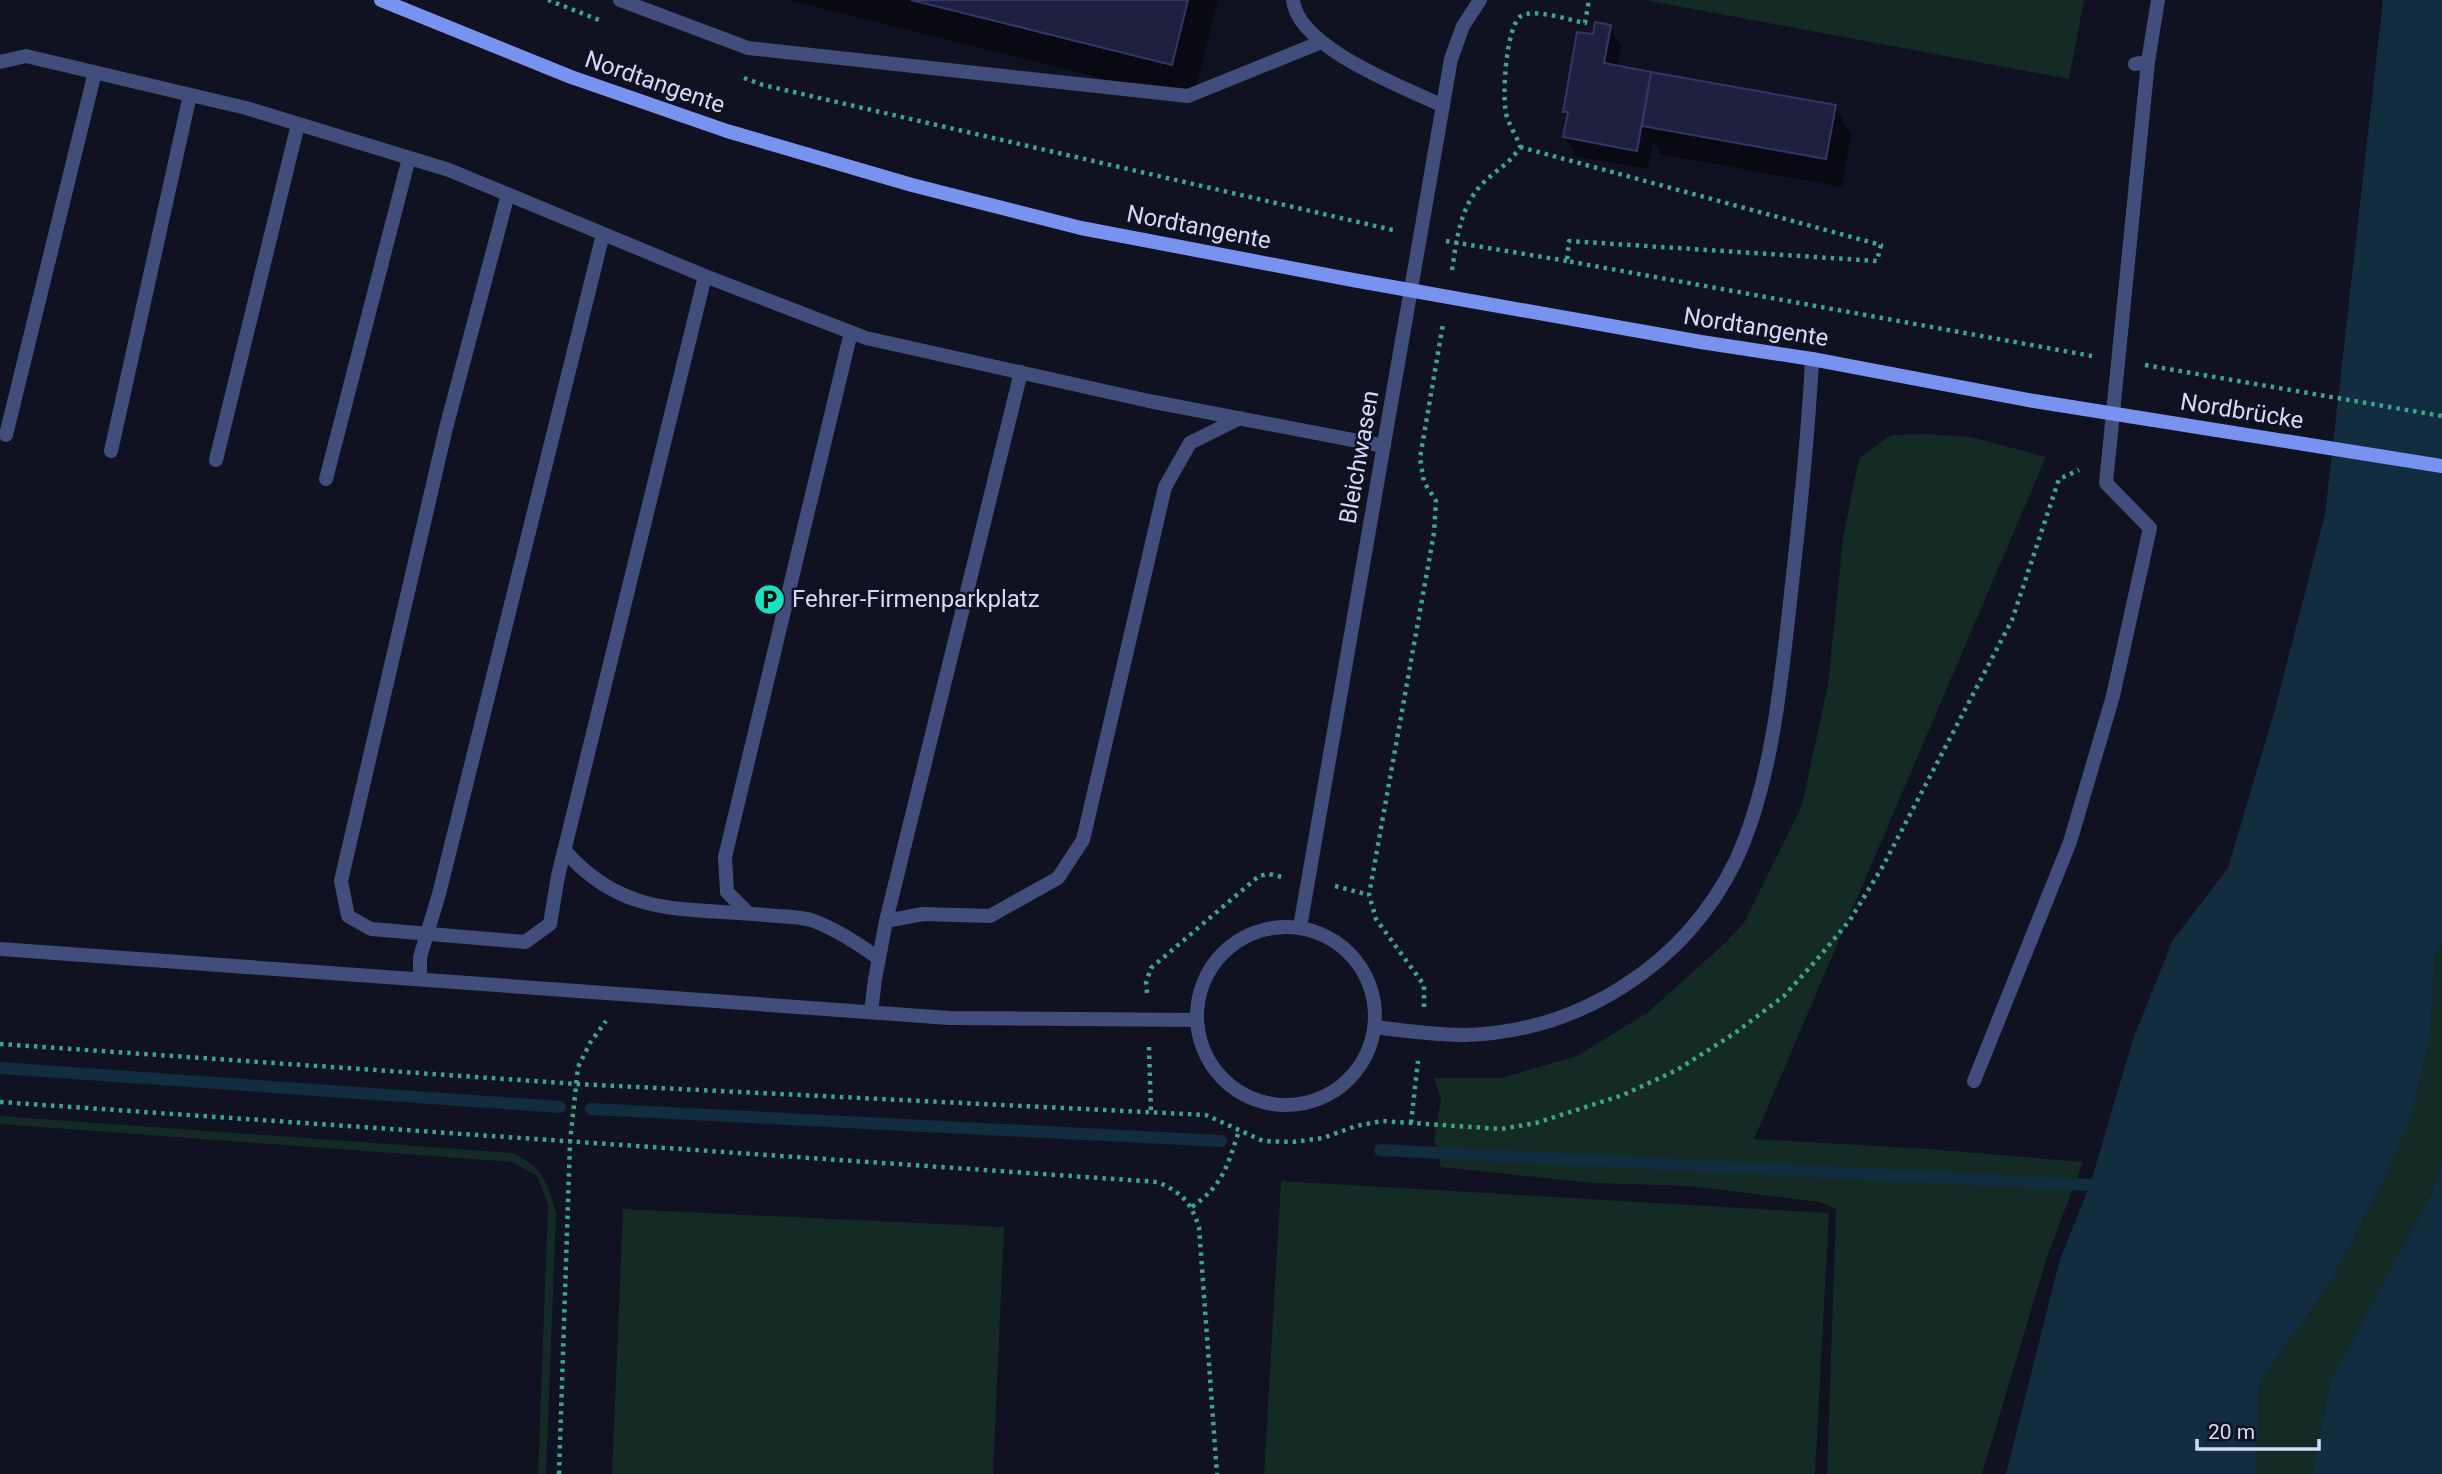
<svg xmlns="http://www.w3.org/2000/svg" width="2442" height="1474" viewBox="0 0 2442 1474" font-family="Roboto,sans-serif">
	<rect width="100%" height="100%" fill="#101121"/>
	<path fill="#142a24" d="M1645,0H2084L2069,79Z
		M1925,434L1971,437L2046,457L1754,1139L1929,1149L2083,1162L2047,1257L1982,1474H1827L1836,1209L1820,1202L1688,1186L1592,1183L1441,1167L1434,1138L1441,1099L1434,1078H1501L1577,1056L1647,1013L1723,945L1744,923L1802,805L1828,685L1843,538L1859,458L1891,435Z
		M2442,943V1159L2433,1190L2330,1381L2312,1474H2256L2260,1383L2331,1281L2382,1184L2430,1035L2435,956Z
		M0,1116L513,1153C543,1168 548,1183 556,1214L546,1474H538L548,1205L537,1176L512,1162L0,1124Z
		M1281,1181L1829,1213L1815,1474H1264Z
		M623,1209L1004,1227L993,1474H612Z"/>
	<path fill="#112d3f" d="M2383,0H2442V943L2435,956L2430,1035L2411,1117L2382,1184L2331,1281L2260,1383L2256,1474H2006L2060,1259L2090,1185L2133,1039L2173,940L2228,868L2275,709L2325,515Z
		M2442,1159V1474H2312L2330,1381L2433,1190Z"/>
	<path fill="#0007" d="M788,0H1218L1193,101Z
		M1610,27L1621,46L1617,67L1835,107L1851,135L1842,187L1660,154L1653,141L1648,169L1576,156L1565,137L1569,118L1565,111L1594,36Z"/>
	<g fill="none" stroke-linecap="round" stroke-linejoin="round">
		<path stroke="#112d3f" stroke-width="12" d="M0,1068L560,1107
			M591,1109L1221,1141
			M1380,1150L2090,1185"/>
	</g>
	<path fill="#1e2040" stroke="#333669" stroke-width="2" d="M911,0H1188L1172,65Z
		M1595,22L1611,25L1604,63L1651,72L1637,151L1563,137L1568,112H1563L1577,32L1593,34Z
		M1651,72L1836,105L1826,159L1642,126Z"/>
	<g fill="none" stroke-linecap="round" stroke-linejoin="round">
		<path stroke="#3da686" stroke-width="4.5" stroke-dasharray="3.5 5" stroke-linecap="butt" d="M548,0L599,20
			M744,78L763,85L1393,230
			M1520,147L1881,245L1877,261L1569,241L1567,261L2092,356
			M1446,241L1567,261
			M1452,270C1457,238 1460,206 1484,182C1498,168 1508,166 1520,147C1517,136 1510,127 1507,117C1501,101 1506,25 1521,16C1533,8 1570,20 1585,23L1589,0
			M2145,365L2442,416
			M1335,886L1369,895
			M1147,993L1146,983L1151,968L1259,876L1269,874L1282,877
			M1424,1007V985L1376,919L1369,895L1434,533L1436,501L1424,482L1420,458L1443,324
			M0,1044L577,1084L1206,1115L1263,1141L1293,1142L1323,1138L1356,1126L1382,1121L1501,1129L1536,1123L1623,1095L1677,1070L1735,1033L1784,996L1819,957L1850,920L1883,866L2012,620L2059,479L2079,470
			M1149,1047L1151,1113
			M0,1102L1158,1182C1183,1194 1190,1201 1199,1227L1217,1474
			M1411,1123L1418,1061
			M1192,1207C1224,1184 1227,1166 1239,1131
			M559,1474L570,1142L578,1067L590,1043L606,1021"/>
		<path stroke="#414d7a" stroke-width="14" d="M620,0L748,48L1188,96L1319,43
			M1293,0C1298,48 1403,87 1443,106
			M0,62L26,56L246,108L449,170L705,276L866,338L1149,401L1384,446
			M2135,64L2148,62L2158,0
			M508,194L446,428L341,881L348,916L371,929L525,942L550,924L558,876L705,276
			M6,435L95,72
			M111,451L190,95
			M216,460L298,124
			M326,479L409,158
			M565,851C625,919 685,907 766,915C781,917 800,916 814,921C837,930 859,944 879,959
			M748,913L727,892L725,857L851,332
			M886,921L1021,372
			M0,949L949,1018L1196,1020
			M420,979V957L439,894L603,234
			M871,1012L875,979L886,921L923,914L990,916L1058,878L1083,840L1165,487L1190,443L1240,418
			M1974,1081L2070,842L2113,696L2150,528L2106,483L2148,62"/>
		<path stroke="#414d7a" stroke-width="14" d="M1197 1016a89 89 0 1 1 178 0a89 89 0 1 1-178 0Z
			M1300,927L1451,59L1463,26L1480,0
			M1375,1027C1405,1031 1435,1035 1465,1035C1580,1032 1686,964 1736,860C1771,785 1781,684 1790,602C1799,521 1808,440 1812,359"/>
		<path stroke="#7792ef" stroke-width="14" d="M381,0L571,77L727,131L912,185L1081,228L1353,280L1701,342L1812,359L2034,401L2442,466"/>
	</g>
	<defs>
		<symbol id="parking-disc" viewBox="-11 -11 22 22"><circle r="9.5" fill="#1be0c2" stroke="#101121"/><path d="M-3.5-5.5H1a3.5 3.5 0 0 1 0 7H-1V5.5H-3.5ZM-1-3.4V-.6H.8a1.4 1.4 0 0 0 0-2.8Z" fill="#111"/></symbol>
	</defs>
	<g fill-rule="evenodd">
		<use href="#parking-disc" x="752" y="582" width="35" height="35"/>
	</g>
	<g text-anchor="middle" dominant-baseline="central" stroke-width="5" stroke-linejoin="round" paint-order="stroke">
		<g font-size="24" fill="#d5dafa" stroke="#101121">
			<text transform="translate(655 82) rotate(19)">Nordtangente</text>
			<text transform="translate(1199 227) rotate(11)">Nordtangente</text>
			<text transform="translate(1756 327) rotate(9)">Nordtangente</text>
			<text transform="translate(2242 411) rotate(9)">Nordbrücke</text>
			<text transform="translate(1359 457) rotate(-80)">Bleichwasen</text>
		</g>
		<g font-size="24" fill="#d5dafa" stroke="#101121" text-anchor="start">
			<text x="792" y="599">Fehrer-Firmenparkplatz</text>
		</g>
	</g>
	<path d="M2197 1439v10h122v-10" fill="none" stroke="#d5dafa" stroke-width="3.5"/>
	<text x="2208" y="1439" font-size="21" fill="#d5dafa" stroke="#101121" stroke-width="5" paint-order="stroke">20 m</text>
</svg>
